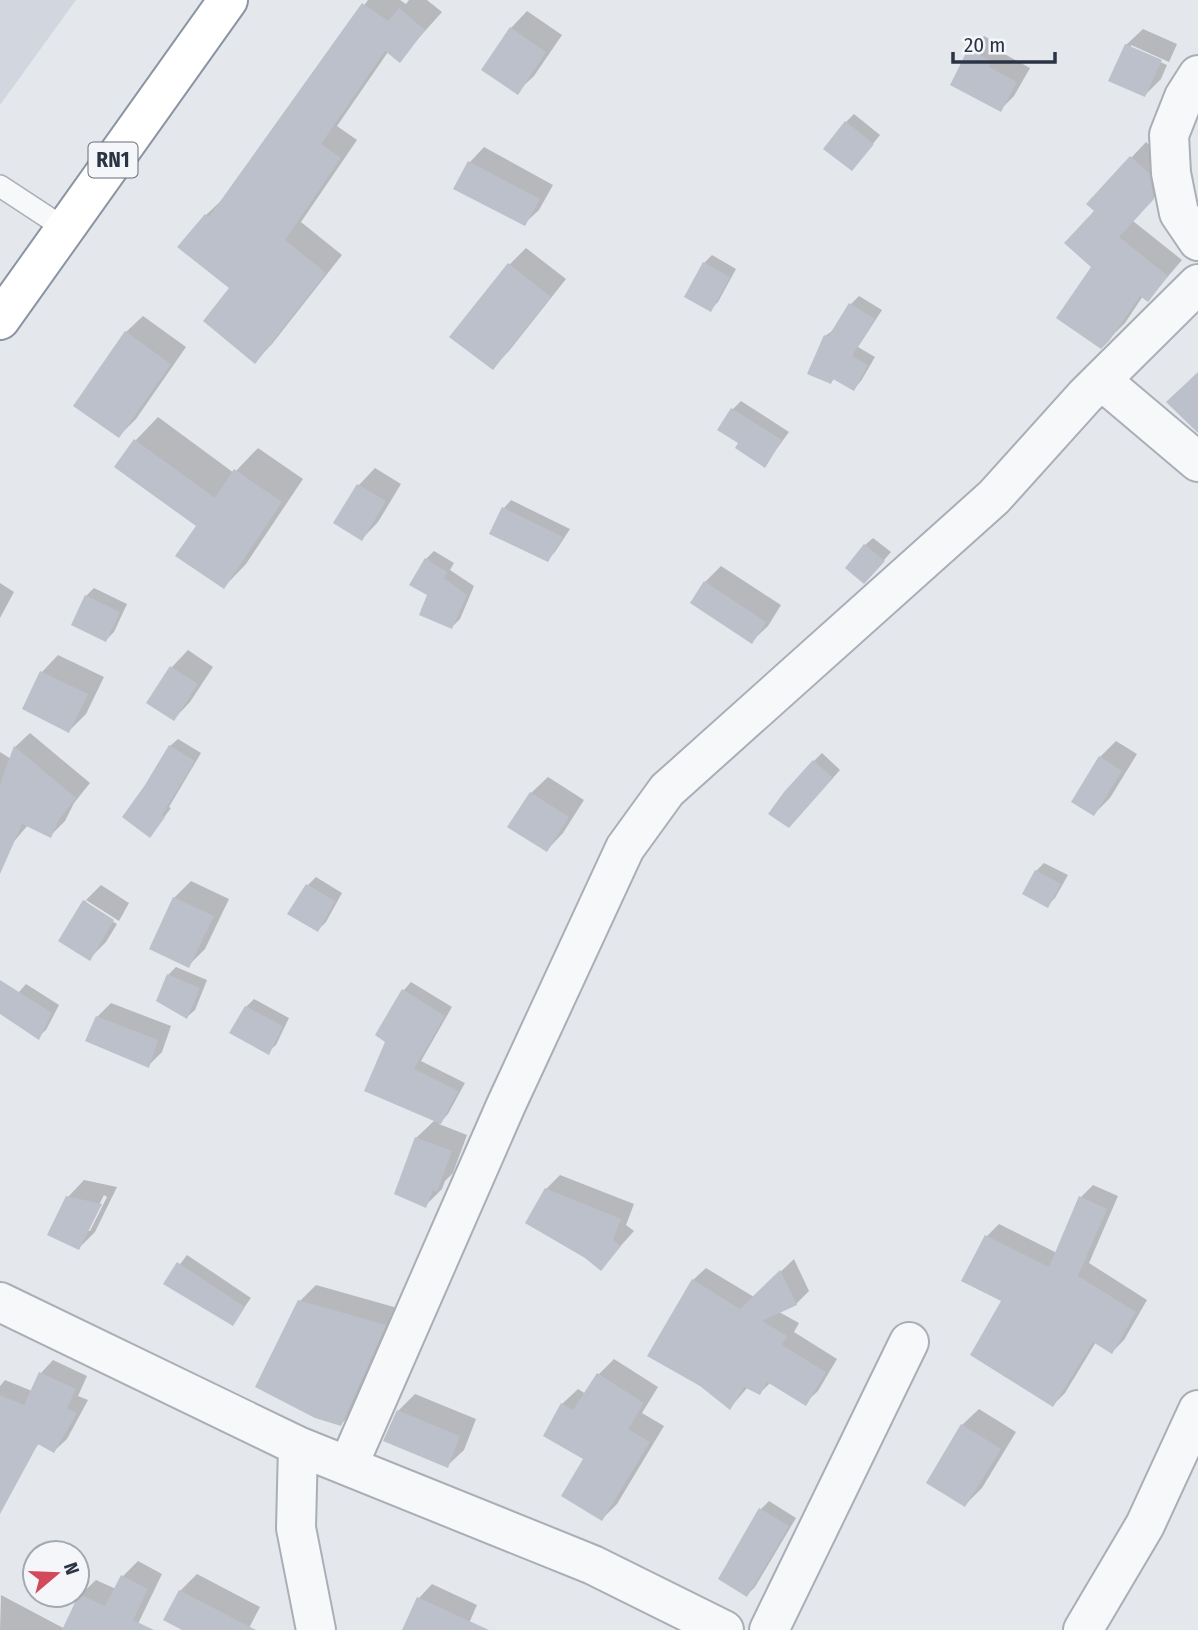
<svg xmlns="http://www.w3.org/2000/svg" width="1198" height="1630" viewBox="0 0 1198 1630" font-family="'Fira Sans Condensed',sans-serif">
	<rect width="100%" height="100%" fill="#e4e7ec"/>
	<path fill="#d2d6de" d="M0,0H76L0,105Z"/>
	<path fill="#0003" fill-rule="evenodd" d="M368,0H400L406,4L409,0H427L442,12L399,60L388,52L337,126L357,140L301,222L342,255L272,344L255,362L206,215L224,198Z
		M527,11L562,35L534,76L517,92L511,28Z
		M1143,29L1177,44L1169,62L1131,45V49L1167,65L1161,79L1145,95L1126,45Z
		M984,36L1004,47L1001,52L1030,68L1014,96L1000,110L970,50Z
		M854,114L880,135L859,161L846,122Z
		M1146,142L1164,158L1168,182L1133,221L1182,260L1148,300L1143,296L1125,323L1101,347L1093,267L1096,210L1088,204Z
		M484,147L553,185L539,210L524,224L456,189L470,162Z
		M526,248L566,279L509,351L492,368L452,337L510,264Z
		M712,255L736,269L718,302L710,310L704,263Z
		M859,296L882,310L858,347L875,357L861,381L854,389L835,378L831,382L825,336L835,329L851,304Z
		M143,316L186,347L136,419L119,436L126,332Z
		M741,401L789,432L765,465L741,443L720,430L733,409Z
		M158,417L234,473L258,448L303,479L246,564L224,587L198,526L117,467L136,440Z
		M375,468L401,484L378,522L362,539L336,523L359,485Z
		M511,500L570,529L555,552L547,560L504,508Z
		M873,538L891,552L872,574L865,545Z
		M434,551L454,563L450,570L474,586L460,619L452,627L429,595L426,559Z
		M721,566L781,605L768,626L751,642L705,582Z
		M0,583L14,592L0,618Z
		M94,588L127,604L114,632L106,640L86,596Z
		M188,650L213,667L190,702L174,719L172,667Z
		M58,655L104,677L86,714L69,731L24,708L42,672Z
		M30,733L90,783L74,803L65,821L50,836L28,825L0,858V752L11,759L15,747Z
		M178,739L201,753L169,807L171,808L150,836L147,786L170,746Z
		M1116,741L1137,754L1110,798L1094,814L1100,757Z
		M822,753L840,770L797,818L814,761Z
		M548,777L584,800L563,833L547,850L531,793Z
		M1044,863L1068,875L1055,898L1047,906L1036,871Z
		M316,877L342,893L326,922L318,930L308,885Z
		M191,881L229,899L205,949L188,966L151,948L174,898Z
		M101,885L129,903L119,921L86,900V905L117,924L106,942L90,958L84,902Z
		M176,967L207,980L195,1010L187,1017L168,975Z
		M411,982L452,1007L421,1061L465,1083L448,1114L439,1124L467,1135L453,1173L445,1181L442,1189L425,1206L416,1138L435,1120L387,1041L404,990Z
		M26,984L59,1005L46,1030L38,1037L8,1017L19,992Z
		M254,999L289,1018L276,1045L268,1052L246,1007Z
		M111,1003L171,1026L162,1052L148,1066L97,1017Z
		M560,1175L634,1204L626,1225L634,1231L601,1268L546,1189Z
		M84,1180L117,1187L95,1232L79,1248L68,1197ZM104,1195L107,1197L90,1231H86Z
		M1093,1185L1118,1196L1089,1263L1147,1300L1124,1340L1112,1352L1096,1342L1065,1393L1053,1405L1004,1301L987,1236L999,1224L1057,1253L1081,1197Z
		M187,1255L251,1298L233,1323L165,1284Z
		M794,1259L809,1291L796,1304L779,1312L799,1323L794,1332L837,1359L818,1391L805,1403L771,1382L760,1393L748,1387L730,1408L693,1280L706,1268L754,1297Z
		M316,1285L401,1309L358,1408L341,1424L300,1301Z
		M614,1359L658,1387L642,1413L664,1426L617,1504L602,1519L586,1458L562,1404L578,1389L586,1394L599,1374Z
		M53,1360L87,1376L78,1396L88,1400L67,1439L54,1451L40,1443L34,1449L0,1427V1386L5,1380L32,1391L41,1373Z
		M415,1394L476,1419L464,1450L447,1466L398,1411Z
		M979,1409L1016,1432L982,1488L965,1505L962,1425Z
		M769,1501L796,1518L755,1587L747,1595L720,1578L761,1509Z
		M138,1561L162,1574L135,1630H81L80,1595L96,1580L116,1589L123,1576Z
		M197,1574L260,1607L248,1630H186L166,1619L180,1591Z
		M432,1584L477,1605L466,1630H404L419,1598Z
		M1,1595L67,1630H0Z"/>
	<path fill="#bbc0ca" d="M362,3L388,21L399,8L425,30L400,63L385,51L321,144L341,158L285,240L326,273L255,364L203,321L229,288L177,247L205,214L209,217Z
		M510,27L546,52L518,95L481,70Z
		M1125,44L1162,60L1145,97L1108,81Z
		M968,49L991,61L989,67L1017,82L1001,112L950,85Z
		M845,121L874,144L852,171L823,149Z
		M1130,156L1149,173L1154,199L1119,237L1168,276L1148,302L1140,296L1109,341L1101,349L1056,318L1091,267L1064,243L1094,211L1086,204Z
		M468,161L540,199L525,226L453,189Z
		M703,262L730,277L711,312L684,297Z
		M508,263L551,297L493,370L449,337Z
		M849,303L875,319L852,356L868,365L854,391L833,379L831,384L807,374L824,335L828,337Z
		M125,331L171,364L119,438L73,406Z
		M1198,372V433L1166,402Z
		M731,408L782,440L765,468L735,448L738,443L717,430Z
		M134,439L215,498L234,469L282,502L224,589L175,556L196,526L114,467Z
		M357,484L386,501L362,541L333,523Z
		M502,507L563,537L548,562L489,534Z
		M864,544L885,561L864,584L845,568Z
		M425,558L447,572L444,578L467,595L452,629L419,615L427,595L409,585Z
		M704,581L766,622L752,644L690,603Z
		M85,595L120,612L106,642L71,625Z
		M170,666L198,684L174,721L146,703Z
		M40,671L88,694L69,733L22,709Z
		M169,745L195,761L162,815L165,817L150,838L122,817L145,785Z
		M14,746L76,798L59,820L51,838L22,824L0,874V784Z
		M1099,756L1122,771L1094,816L1071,802Z
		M813,760L833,778L789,828L768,814L784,792Z
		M530,792L569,817L547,852L507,827Z
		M1035,870L1061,884L1048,908L1022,894Z
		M306,884L335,901L318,932L287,914Z
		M173,897L214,916L189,968L149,949Z
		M83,900L114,920L90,961L58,941Z
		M167,974L200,988L187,1019L156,1001Z
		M0,980L52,1013L39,1040L0,1014Z
		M402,989L445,1016L414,1069L458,1091L441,1124L364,1091L385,1042L375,1035Z
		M245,1006L283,1026L269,1055L229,1033Z
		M96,1016L158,1040L149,1068L85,1041Z
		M415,1137L452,1151L437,1192L433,1190L426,1208L394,1194Z
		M545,1188L621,1219L613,1240L621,1246L601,1271L585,1258L525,1223Z
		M66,1196L102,1204L79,1250L47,1235Z
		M1079,1196L1107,1209L1078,1276L1136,1312L1112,1354L1093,1342L1053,1407L970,1355L1001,1301L961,1281L985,1235L1049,1267Z
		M177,1262L245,1307L233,1326L163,1284Z
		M780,1270L797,1305L762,1321L787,1336L782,1345L826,1372L806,1406L767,1382L760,1395L744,1387L730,1410L700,1386L647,1356L692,1279L740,1309Z
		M298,1300L386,1325L341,1426L315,1418L255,1387Z
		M39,1372L76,1389L67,1408L77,1413L54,1453L38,1444L0,1514V1395L24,1405Z
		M597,1373L644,1403L628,1429L650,1442L602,1521L561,1496L583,1459L543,1436L561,1403L573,1410Z
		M397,1410L460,1436L448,1468L383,1441Z
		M961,1424L1001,1449L965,1507L926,1483Z
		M759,1508L789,1526L747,1597L718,1579Z
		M121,1575L148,1589L133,1620L154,1630H62L79,1594L105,1606Z
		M179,1590L256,1630H182L163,1620Z
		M417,1597L489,1630H402Z"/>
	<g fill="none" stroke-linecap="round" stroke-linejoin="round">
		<defs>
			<path id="service" d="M0,186L64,228"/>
			<path id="minor" d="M1198,75L1184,97L1169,135L1171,173L1179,213L1198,241
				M1101,380L1198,462
				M0,1302L298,1446L593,1565L724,1630
				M298,1446L296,1528L316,1630
				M348,1466L506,1105L625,848L667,790L994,497L1085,396L1198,284
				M769,1630L909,1342
				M1083,1630L1145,1525L1198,1410"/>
			<path id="trunk" d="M0,320L228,0"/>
		</defs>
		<use href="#service" stroke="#a9aeb7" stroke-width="24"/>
		<use href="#minor" stroke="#a9aeb7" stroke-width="42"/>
		<use href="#trunk" stroke="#8b94a3" stroke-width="42"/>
		<use href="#service" stroke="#f7f8fa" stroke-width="21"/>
		<use href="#minor" stroke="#f7f8fa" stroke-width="38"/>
		<use href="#trunk" stroke="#fff" stroke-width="38"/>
	</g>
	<g text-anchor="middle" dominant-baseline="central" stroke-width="6" stroke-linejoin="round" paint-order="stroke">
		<rect fill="#f4f6f9" stroke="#676e7b" stroke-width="2" x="88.5" y="142.5" width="49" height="35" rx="5"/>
		<g font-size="21" font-weight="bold" fill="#2b3445">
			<text x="113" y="160">RN1</text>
		</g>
	</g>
	<g transform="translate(56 1574) rotate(71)"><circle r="33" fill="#f4f6f9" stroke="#a4a8b1" stroke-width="2"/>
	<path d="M0-5L12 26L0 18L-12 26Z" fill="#d1495b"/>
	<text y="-10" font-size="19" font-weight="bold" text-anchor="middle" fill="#2b3445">N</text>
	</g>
	<path d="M953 52v10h102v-10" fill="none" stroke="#2b3445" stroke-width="3.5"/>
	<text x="964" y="52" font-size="21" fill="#2b3445" stroke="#f4f6f9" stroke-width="5" paint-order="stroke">20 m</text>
</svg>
